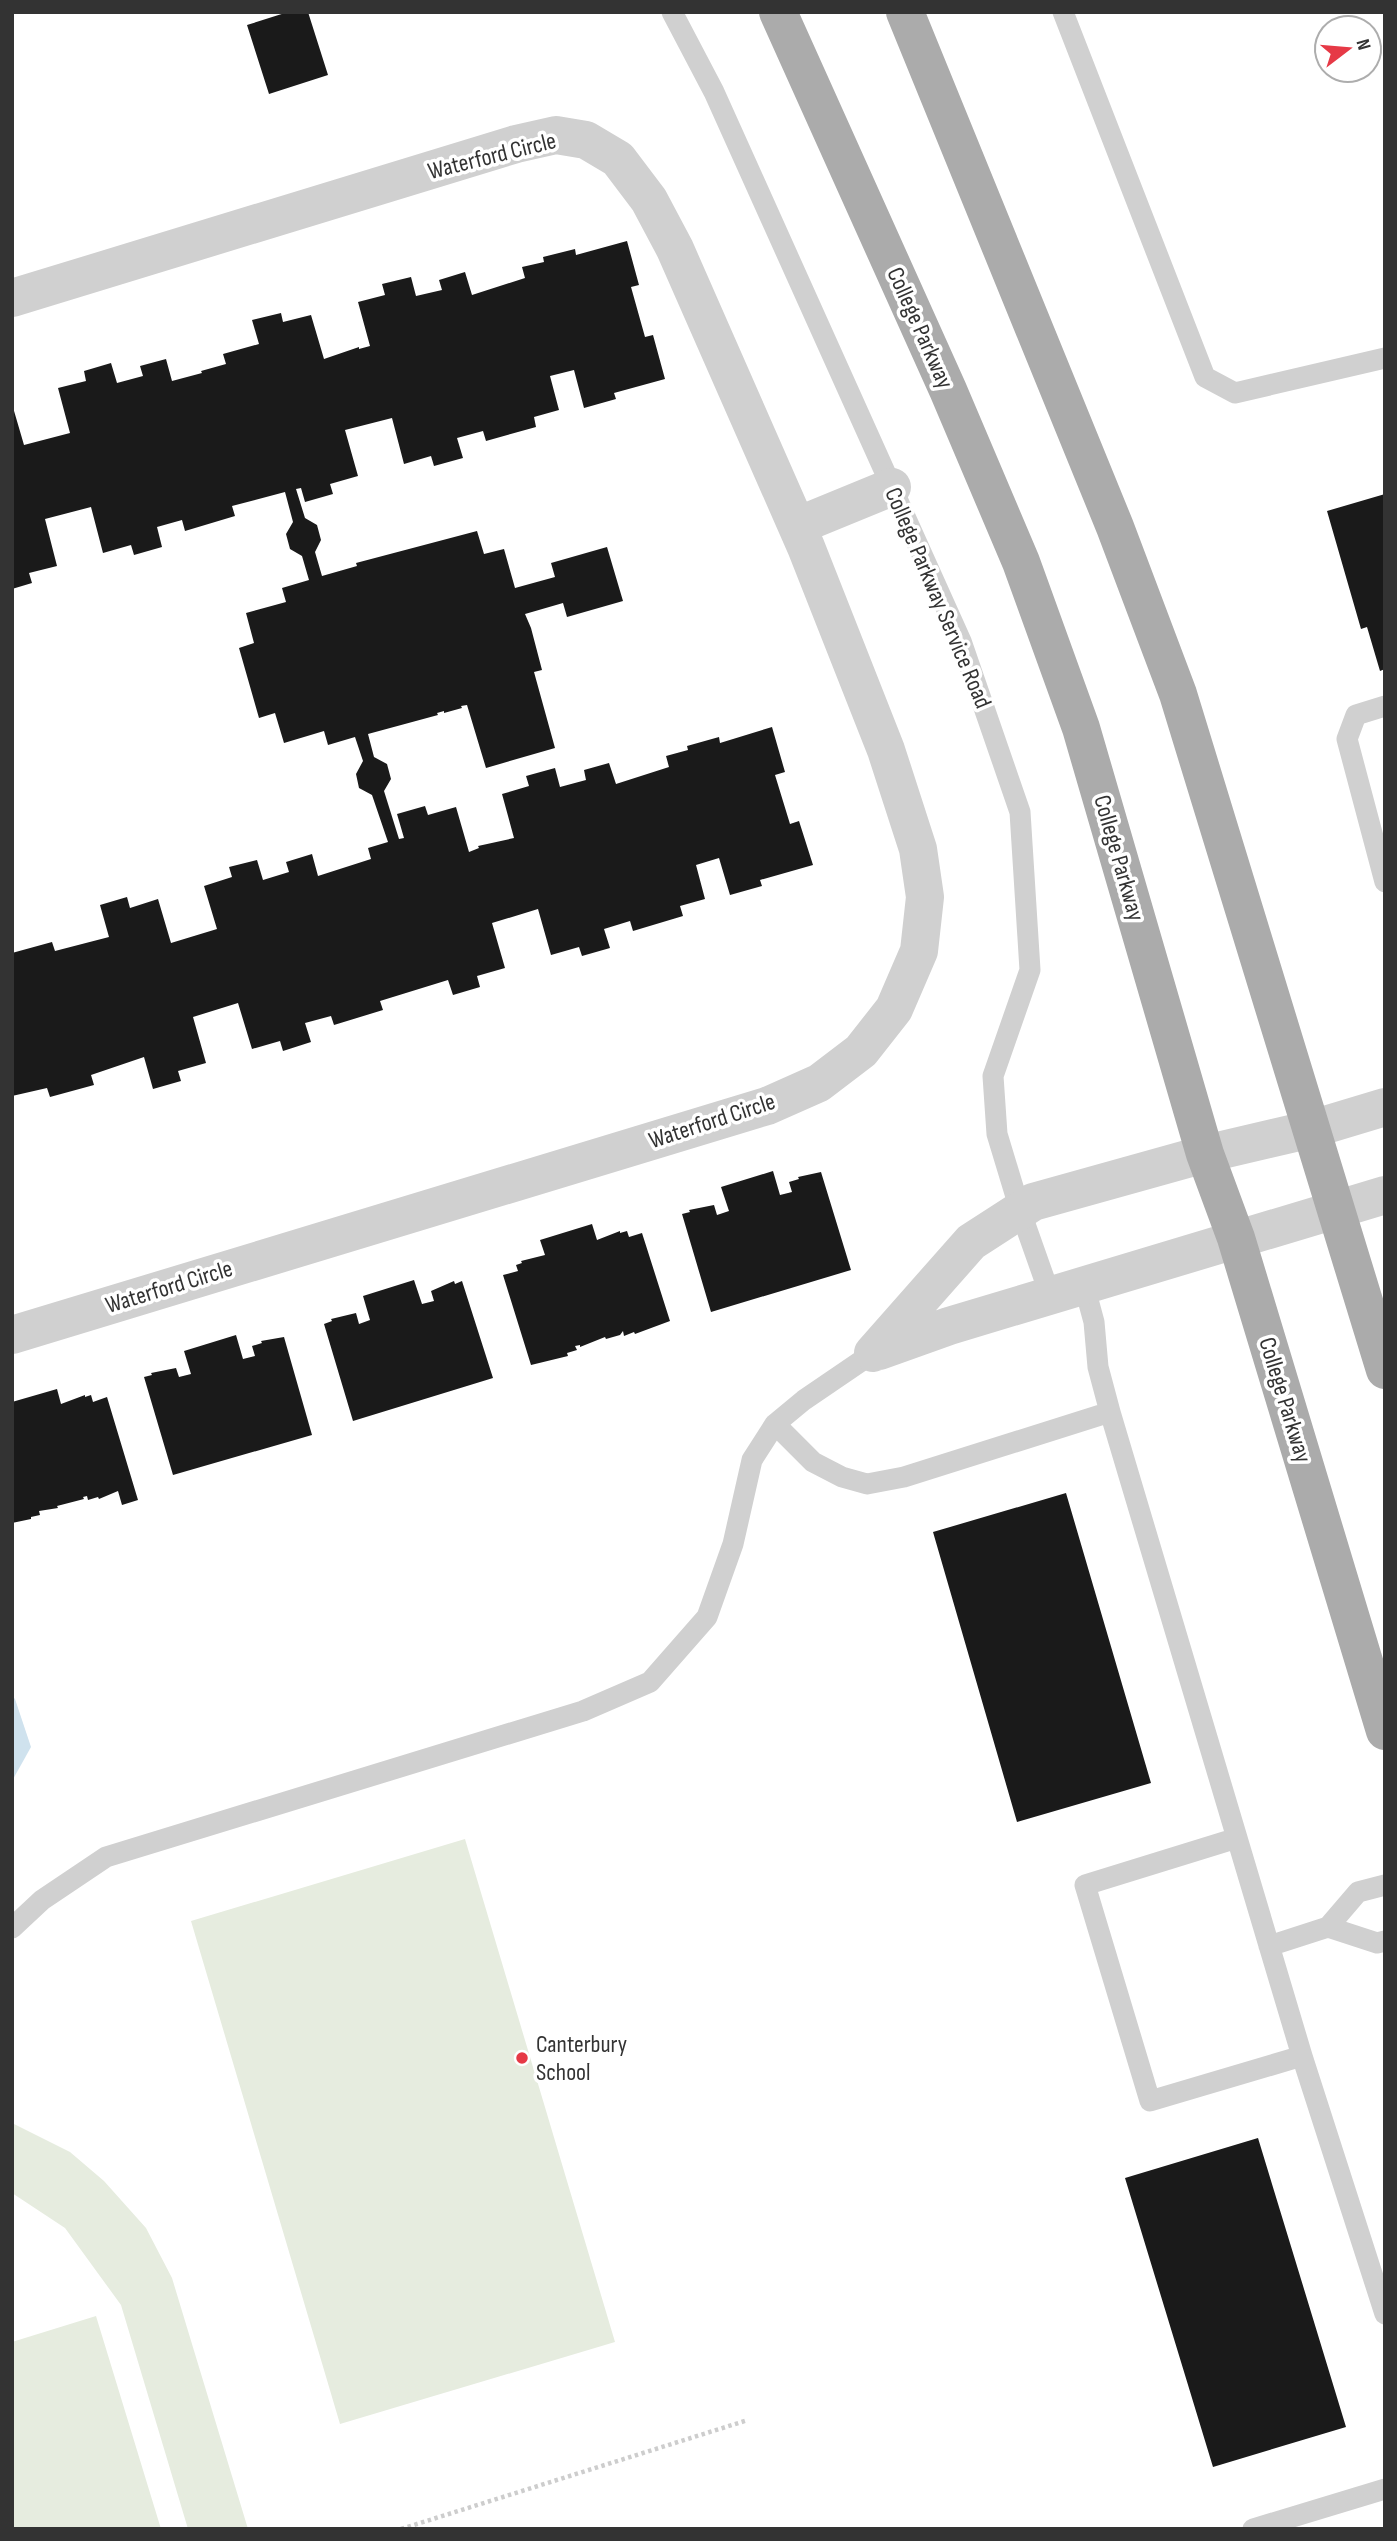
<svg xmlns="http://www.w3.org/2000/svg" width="1397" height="2541" viewBox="0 0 1397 2541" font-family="'Sofia Sans Condensed',sans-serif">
	<rect width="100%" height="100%" fill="#fff"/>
	<path fill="#e6ecdf" d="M465,1839L615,2342L340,2424L191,1921Z
		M12,2123L70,2152L104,2181L146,2228L172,2278L248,2529H188L121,2305L65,2228L12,2193Z
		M96,2316L161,2529H12V2342Z"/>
	<path fill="#cfe2ee" d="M12,1696L15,1699L31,1747L12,1781Z"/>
	<path fill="#1a1a1a" d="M288,12H308L328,75L269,94L247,25Z
		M627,241L639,285L631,287L645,337L653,335L665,379L614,393L616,399L584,408L574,370L550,376L559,410L534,417L536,427L486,441L483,431L457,438L463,458L434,466L431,456L404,464L392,418L345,430L358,476L330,484L333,494L305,502L301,488L296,489L305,518L317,525L321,540L315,552L322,576L357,566L356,563L477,531L484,554L504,549L515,588L555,577L551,563L607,547L623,601L567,617L563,603L525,614L531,628L542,670L534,672L555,748L486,768L467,705L461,706L462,708L444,713V711L437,713L438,715L368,734L374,757L387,764L391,779L384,791L399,839L404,838L397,814L425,806L428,815L456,807L469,852L479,848L478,846L514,838L502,794L529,786L526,776L555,768L560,787L586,780L584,770L609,763L616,784L669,767L666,756L688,750L687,746L719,737L720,743L772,727L785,772L775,775L790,824L799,821L813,865L760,880L762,886L730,895L719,858L696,865L705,899L680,906L683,916L633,931L630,921L604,929L610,948L582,956L579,947L551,955L538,909L492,923L505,968L477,976L480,987L453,995L448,980L380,1001L383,1010L334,1025L331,1016L305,1023L311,1042L283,1051L280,1041L252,1049L238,1003L193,1017L206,1063L178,1071L181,1081L153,1089L144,1057L91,1075L94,1085L50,1097L47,1088L12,1096V953L52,942L55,951L109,937L100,905L127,897L130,908L158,899L171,943L217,929L204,886L232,877L229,867L257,860L263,880L289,872L286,862L312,854L318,876L371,859L368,848L388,842L372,795L359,788L356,774L363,761L355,737L328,745L324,731L284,743L275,713L259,718L239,648L254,643L246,613L286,602L282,588L309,580L302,556L290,549L286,534L293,522L285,492L232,506L235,516L185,531L182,520L157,527L162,547L134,555L131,545L103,553L91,507L45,519L57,566L29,573L32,583L12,589V404L24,445L70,433L58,388L86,381L84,371L111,363L117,383L143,376L140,366L166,359L172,381L202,373L201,371L226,364L223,354L259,344L252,320L281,313L283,322L311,315L324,359L359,347V349L370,346L358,302L385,295L382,284L411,277L416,296L442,290L439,280L465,272L472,295L525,278L522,267L544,262L543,257L575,249L576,255Z
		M1385,494V669L1380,671L1367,627L1361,629L1327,511Z
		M773,1171L780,1195L792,1192L789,1182L799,1179L798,1177L821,1172L851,1270L711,1312L682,1214L690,1212L689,1210L714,1205L717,1215L729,1211L721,1187Z
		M592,1224L597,1240L620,1231V1233L627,1231L629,1237L642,1233L670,1321L635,1334L634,1332L624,1336L623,1331L620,1335L606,1339L605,1337L580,1347V1345L575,1346L577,1350L567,1353L568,1356L531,1365L503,1275L518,1271L516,1265L522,1263L521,1261L545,1255L540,1240Z
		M414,1280L422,1304L434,1301L431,1291L454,1281L455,1284L462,1281L493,1378L353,1421L324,1324L332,1321L331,1319L356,1313L359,1324L370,1320L363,1296Z
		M236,1335L243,1359L255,1356L252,1346L262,1343L261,1341L284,1337L312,1435L173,1475L144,1377L152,1375L151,1373L176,1368L179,1377L191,1374L184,1351Z
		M57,1389L61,1404L85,1395V1397L91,1395L93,1402L107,1397L138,1500L122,1505L118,1491L99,1499L98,1497L88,1500L87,1496L83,1497L84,1499L57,1506L58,1508L39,1511L40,1515L31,1517V1519L12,1523V1402Z
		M1066,1493L1151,1783L1017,1822L933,1532Z
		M1258,2138L1346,2427L1213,2467L1125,2178Z"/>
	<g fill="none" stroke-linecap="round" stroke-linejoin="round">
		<path stroke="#cdcdcd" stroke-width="4.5" stroke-dasharray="3.5 3.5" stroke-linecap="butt" d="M401,2529L748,2420"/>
		<path stroke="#d0d0d0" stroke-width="21" d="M672,12L714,92L961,641L1020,812L1030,970L993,1076L997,1134L1020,1210L1050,1295
			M1063,12L1205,377L1235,393L1385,358
			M1385,706L1356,715L1347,739L1385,882
			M1084,1285L1094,1322L1098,1367L1110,1412
			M775,1424L813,1462L842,1477L867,1484L904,1477L1110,1412L1302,2056L1385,2314
			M1237,1838L1085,1885L1150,2101L1302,2056
			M1328,1927L1377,1943L1385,1941
			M12,1928L42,1900L106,1857L583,1711L650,1682L707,1617L733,1544L752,1460L775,1424L804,1400L873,1353
			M1269,1946L1328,1927L1358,1892L1385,1885
			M1253,2529L1385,2489"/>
		<path stroke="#d0d0d0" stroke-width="38" d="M12,298L516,144L556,135L586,140L618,159L649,200L675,249L806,547L886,750L918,849L925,897L919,951L894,1009L861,1051L819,1083L767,1106L12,1335
			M797,526L892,487
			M879,1351L949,1326L1385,1195
			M873,1353L971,1242L1033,1202L1205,1154L1312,1129L1385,1107"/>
		<path stroke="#ababab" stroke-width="38" d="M778,12L948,390L1021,562L1081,728L1205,1154L1236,1238L1385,1731
			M905,12L1115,527L1178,694L1385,1370"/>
	</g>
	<circle fill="#e63946" stroke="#fff" stroke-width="2.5" cx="522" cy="2058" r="7"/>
	<g text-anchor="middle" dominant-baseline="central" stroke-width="7" stroke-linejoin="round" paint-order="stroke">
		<g font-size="24" fill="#333" stroke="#fff">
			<text transform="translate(492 156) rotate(-14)">Waterford Circle</text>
			<text transform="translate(920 328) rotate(66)">College Parkway</text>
			<text transform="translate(938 598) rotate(67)">College Parkway Service Road</text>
			<text transform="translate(1119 858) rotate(74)">College Parkway</text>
			<text transform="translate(712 1121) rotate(-18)">Waterford Circle</text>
			<text transform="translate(169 1287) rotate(-17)">Waterford Circle</text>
			<text transform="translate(1285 1400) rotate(73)">College Parkway</text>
		</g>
		<g font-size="24" fill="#333" stroke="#fff" text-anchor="start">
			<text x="536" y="2044">Canterbury<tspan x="536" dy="28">School</tspan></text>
		</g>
	</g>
	<rect width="1397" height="2541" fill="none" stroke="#333333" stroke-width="28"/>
	<g transform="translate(1348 49) rotate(74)"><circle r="33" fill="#ffffff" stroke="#adadad" stroke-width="2"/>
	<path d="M0-5L12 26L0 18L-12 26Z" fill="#e63946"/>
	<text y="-10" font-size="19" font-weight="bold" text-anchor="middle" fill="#333333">N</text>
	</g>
</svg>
